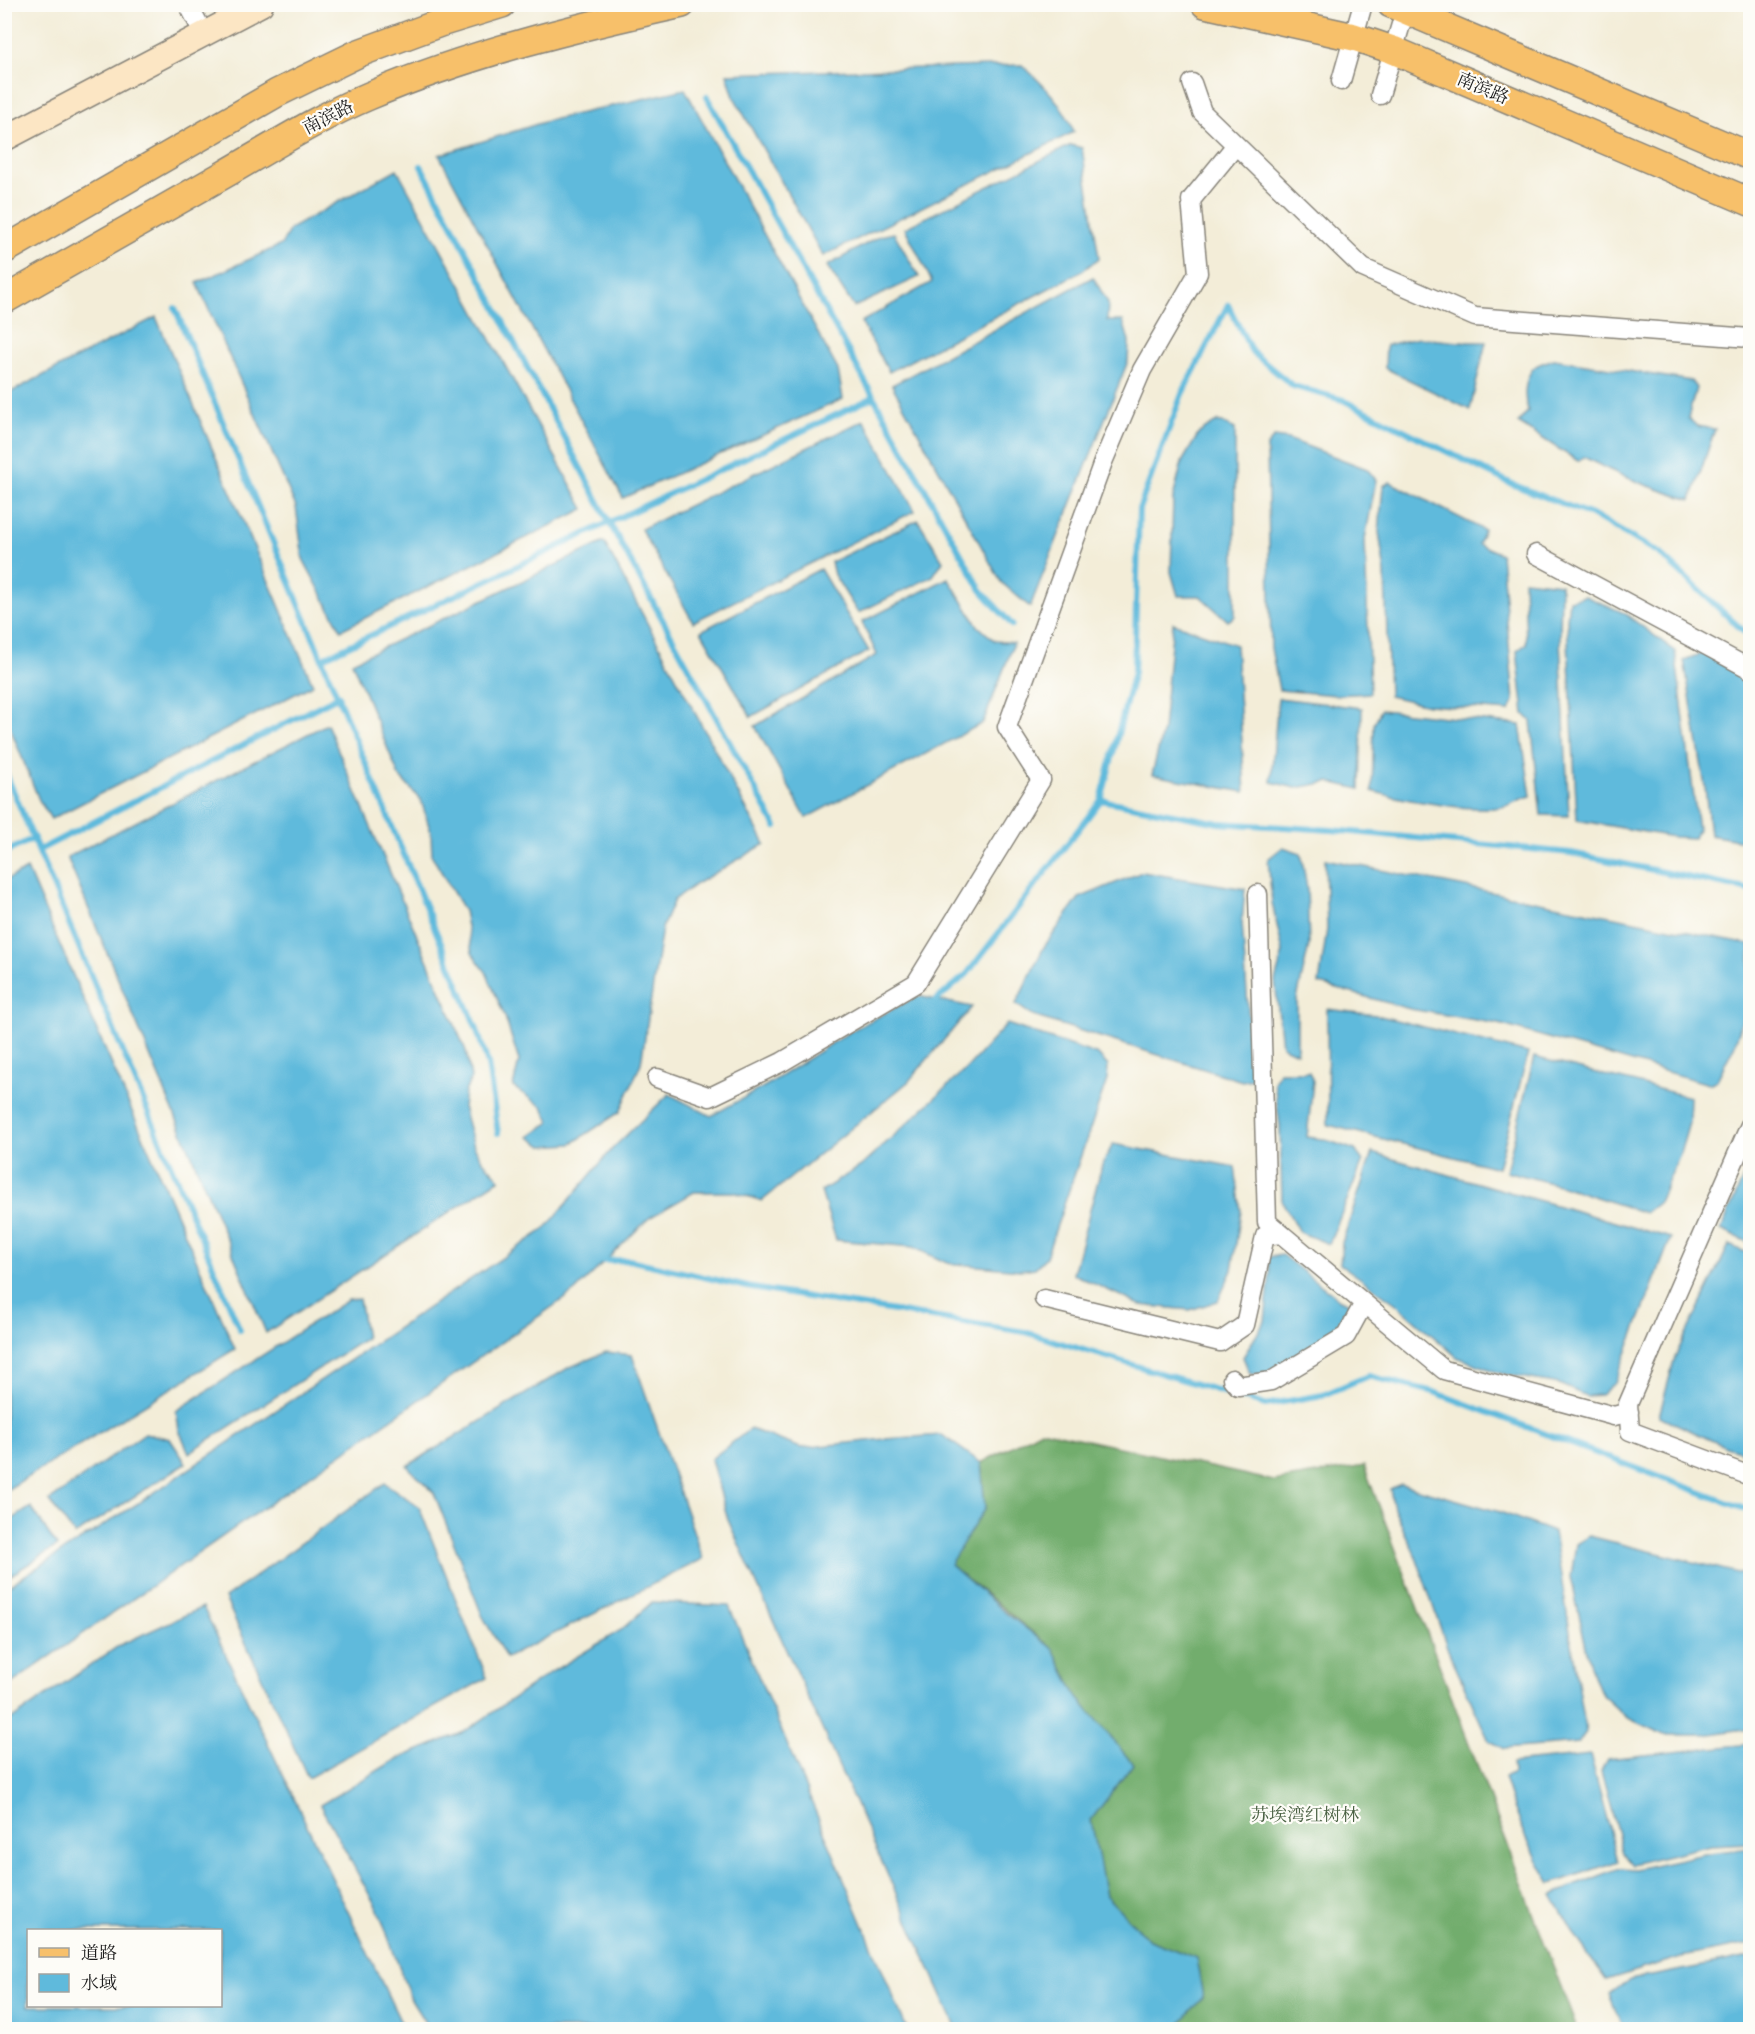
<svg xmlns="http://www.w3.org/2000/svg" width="1755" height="2034" viewBox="0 0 1755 2034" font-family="'Libre Caslon Text','Noto Serif SC',serif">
	<rect width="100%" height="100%" fill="#fdfcf7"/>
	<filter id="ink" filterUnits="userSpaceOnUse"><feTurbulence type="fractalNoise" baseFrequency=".0167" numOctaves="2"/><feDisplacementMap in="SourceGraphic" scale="12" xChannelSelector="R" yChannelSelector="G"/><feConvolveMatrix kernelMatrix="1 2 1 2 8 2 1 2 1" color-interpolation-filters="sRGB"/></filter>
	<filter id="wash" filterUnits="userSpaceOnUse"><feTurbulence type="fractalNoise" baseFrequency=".008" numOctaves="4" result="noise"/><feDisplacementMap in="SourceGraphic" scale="24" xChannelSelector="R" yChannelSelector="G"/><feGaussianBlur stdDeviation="1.35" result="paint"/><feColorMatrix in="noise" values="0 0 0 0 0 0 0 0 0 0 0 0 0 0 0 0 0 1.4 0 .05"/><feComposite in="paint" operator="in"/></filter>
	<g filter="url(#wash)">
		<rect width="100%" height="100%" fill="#f3edd8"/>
		<path fill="#72ad6d" stroke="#476444" stroke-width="1.5" d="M1041,1430L1274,1481L1364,1466L1577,2029H1175L1203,1997L1196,1958L1149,1940L1106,1896L1091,1820L1133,1764L1078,1698L1053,1649L949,1564L985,1508L981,1463Z"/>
		<path fill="#5fbadc" stroke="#3e6b7c" stroke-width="1.5" fill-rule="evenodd" d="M1022,65C1043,84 1064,105 1074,132L823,256L734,97L727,74Z
			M685,89L838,370L843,399L623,498L439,155L547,121Z
			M1071,145L1082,148L1099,258L1082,271L889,372L861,322L932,282L905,228Z
			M397,169L584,509L341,630L303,559L296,507L197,283L281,245L290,229Z
			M894,233L919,277L854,307L827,266L880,236Z
			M1093,277L1108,303L1107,321H1123L1129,341L1128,361L1030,607L1001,582L892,385Z
			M156,317L313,685L51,819L39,800L5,715V395Z
			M1419,338L1459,342H1486L1470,410L1385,368L1386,345Z
			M1554,359L1691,381L1696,388L1688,418L1697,426L1715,429L1691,500C1654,489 1619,476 1584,457L1578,461L1518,423L1528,411C1523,398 1524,375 1536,366C1541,363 1549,361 1554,359Z
			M864,420L915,511L693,622L641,529Z
			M1218,421L1235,429V616L1228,621L1200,596H1178L1171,572L1173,498L1182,462L1199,433Z
			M1274,437L1288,439L1367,469L1376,480L1365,539L1370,693L1336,695L1279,690L1271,648L1267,446Z
			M1390,482L1484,530L1478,544L1501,554L1514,701L1509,711L1428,705L1389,696L1385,573L1379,532L1383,486Z
			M918,520L943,561L933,576L858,613L834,575L831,562Z
			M604,542L765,844L696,884L674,900L662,928L641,1063L620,1112L571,1144L543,1146L529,1137L550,1122L543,1107L513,1087L519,1061L505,1017L486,972L472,953L464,911L432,856L431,833L421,800L399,776L352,662Z
			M820,569L869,651L751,717L701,631Z
			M948,578L978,626L995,641L1014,643L983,723L806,818L755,726L877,655L862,622Z
			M1524,580L1561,584L1560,641L1569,816L1541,815L1531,721L1524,714L1517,651L1526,644Z
			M1585,596L1624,613L1675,651L1698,829L1694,838L1673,837L1577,820L1567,620L1569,600Z
			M1173,623L1236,645L1245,792L1152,775L1163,730Z
			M1703,653L1750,682V842L1710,835L1705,787L1684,660Z
			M1278,698L1362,708L1360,789L1329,782L1296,788L1271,782Z
			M1381,710L1520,725L1531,796C1522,798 1514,803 1505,806C1480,814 1399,799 1372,791L1374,724Z
			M327,724L466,1051L471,1078L465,1092L463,1107L474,1146L482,1160L500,1179L266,1333L67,857Z
			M1283,847L1301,853L1307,888L1309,945L1297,999V1053L1282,1046L1275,981L1283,952L1272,903L1268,859Z
			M1325,859L1750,944V1006L1743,1018L1735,1044L1717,1080L1709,1084L1499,1024L1410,1009L1319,984L1327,929Z
			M27,869L235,1349L5,1491L4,881Z
			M1142,872L1245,889L1242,922L1253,1079L1242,1081L1033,1016L1016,1004L1044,947L1079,898Z
			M918,996L972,1007L908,1082L762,1201L734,1192H694L649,1218L575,1291L5,1688V1588L140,1502L545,1229L613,1148L669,1094L711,1116L767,1085L851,1031Z
			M1327,1009L1376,1015L1528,1053L1498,1168L1328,1125Z
			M1007,1024L1098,1055L1108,1066L1107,1080L1046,1257L1035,1268L1020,1270L947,1263L913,1247L836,1240L821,1191L861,1166L964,1071Z
			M1534,1057L1690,1097L1689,1123L1679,1157L1659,1202L1645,1213L1562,1186L1506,1171Z
			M1279,1072H1309L1313,1081L1307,1137L1323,1139L1355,1150L1363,1161L1329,1244L1299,1232L1282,1201L1280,1126L1274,1082Z
			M1113,1144L1235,1167L1241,1211L1232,1270L1218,1301L1190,1310L1140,1305L1073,1274L1102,1165Z
			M1372,1153L1671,1238L1615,1382L1601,1395L1586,1396L1559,1384L1499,1373L1457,1357L1395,1303L1340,1264L1342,1243Z
			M1750,1162V1243L1721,1230Z
			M1729,1245L1750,1254V1454L1726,1447L1659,1416L1675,1357Z
			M1282,1255L1340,1300L1352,1305L1344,1333L1299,1353L1286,1369L1265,1375L1250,1374L1243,1357L1265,1321L1270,1272L1268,1257Z
			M359,1299L366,1338L189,1453L179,1430L176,1411L348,1300Z
			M606,1352L632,1355L703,1559L506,1658L482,1615L434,1493L407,1466L568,1368Z
			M750,1429L801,1448L885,1439L942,1435L981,1463L985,1508L950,1564L1002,1610L1053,1649L1078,1698L1133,1764L1091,1820L1106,1896L1149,1940L1196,1958L1203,1997L1175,2029H957L728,1520L711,1459Z
			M145,1433L170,1439L186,1463L75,1535L49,1501Z
			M385,1483L419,1507L487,1678L308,1778L225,1598Z
			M1401,1484L1500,1512L1554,1532L1586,1732L1578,1743L1504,1749L1489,1741L1448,1650L1417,1559L1394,1509L1390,1489Z
			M31,1507L57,1546L5,1579V1524Z
			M1589,1536L1750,1576V1728L1704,1735H1664L1626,1717L1602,1695L1590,1666L1571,1577L1576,1544Z
			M652,1602L729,1606L907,2029H429L411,2000L379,1912L320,1805L397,1759L464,1732L550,1673L621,1630Z
			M203,1607L404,2029H5V1724L120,1645ZM28,1930H220V2006H28Z
			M1750,1744V1843L1711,1845L1632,1864L1623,1853L1601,1771L1607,1759Z
			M1590,1755L1618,1861L1551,1884C1531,1850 1515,1815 1504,1778L1513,1773L1512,1763Z
			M1750,1848V1944L1681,1957L1606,1980L1577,1939L1552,1895L1619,1868L1635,1869L1709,1853Z
			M1750,1957V2029H1624L1610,1994L1630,1980Z"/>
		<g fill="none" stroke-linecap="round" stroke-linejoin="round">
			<path stroke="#5fbadc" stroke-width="6" d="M707,97L981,590L1012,625
				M421,166L609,522L776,827
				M175,308L476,1027L488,1064L498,1133
				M323,658L874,397
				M4,769L240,1330
				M1101,800L1134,672L1139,509L1182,394L1228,305L1252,352L1293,386L1343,400L1514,485L1594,516L1659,553L1750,637
				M39,850L339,696
				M4,853L34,838
				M932,1004L967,974L1101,800L1219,823L1332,830L1571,853L1750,890
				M600,1261L629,1260L752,1288L1025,1332L1265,1405L1323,1395L1368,1376L1434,1392L1750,1511"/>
		</g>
	</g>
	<g filter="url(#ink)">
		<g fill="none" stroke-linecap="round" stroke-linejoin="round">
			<defs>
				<path id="street" d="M188,4L205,36
					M1341,81L1363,4
					M1192,83L1202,112L1363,268L1475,317L1750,338
					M1380,95L1407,4
					M1536,554L1750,669
					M1258,894L1267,1222L1444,1370L1614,1416L1629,1412
					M657,1078L710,1097L782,1062L916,983L1041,780L1007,727L1103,462L1142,370L1198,273L1191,200L1236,145
					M1750,1125L1628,1404L1630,1431L1750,1476
					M1044,1299L1220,1342L1245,1325L1265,1236L1280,1234
					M1232,1379L1238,1386L1271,1381L1346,1336L1364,1303"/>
				<path id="secondary" d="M4,139L261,4"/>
				<path id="primary" d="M1205,4L1354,37L1393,50L1750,202
					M1391,4L1750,156
					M4,250L277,93L359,53L440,23L502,4
					M4,300C78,258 152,216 225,174C272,147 319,117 369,96C468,54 576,27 682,4"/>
			</defs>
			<use href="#street" stroke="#88847a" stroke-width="21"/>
			<use href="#secondary" stroke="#88847a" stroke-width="27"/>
			<use href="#primary" stroke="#88847a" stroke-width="30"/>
			<use href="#street" stroke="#fff" stroke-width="18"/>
			<use href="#secondary" stroke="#fce6c4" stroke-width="24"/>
			<use href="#primary" stroke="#f7c06b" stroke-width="27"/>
		</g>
	</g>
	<g text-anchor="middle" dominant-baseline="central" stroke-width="4.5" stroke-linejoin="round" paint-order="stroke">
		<g font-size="18" fill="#1c1c1c" stroke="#fdfcf7">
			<text transform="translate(1483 88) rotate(23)">南滨路</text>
			<text transform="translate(328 117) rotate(-27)">南滨路</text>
		</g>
		<g font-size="18" fill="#4a6143" stroke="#fdfcf7">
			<text x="1305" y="1815">苏埃湾红树林</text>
		</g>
	</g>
	<rect width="1755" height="2034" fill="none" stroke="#fdfcf7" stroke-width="24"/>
	<rect x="27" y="1929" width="195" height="78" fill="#fdfcf7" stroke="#a3a29f" stroke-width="1.5"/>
	<rect x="39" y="1948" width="30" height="9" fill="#f7c06b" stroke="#a3a29f" stroke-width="1.5"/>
	<text x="81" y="1959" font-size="18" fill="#1c1c1c">道路</text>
	<rect x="39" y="1974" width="30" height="18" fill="#5fbadc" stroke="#a3a29f" stroke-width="1.5"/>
	<text x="81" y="1989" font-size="18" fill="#1c1c1c">水域</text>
</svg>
